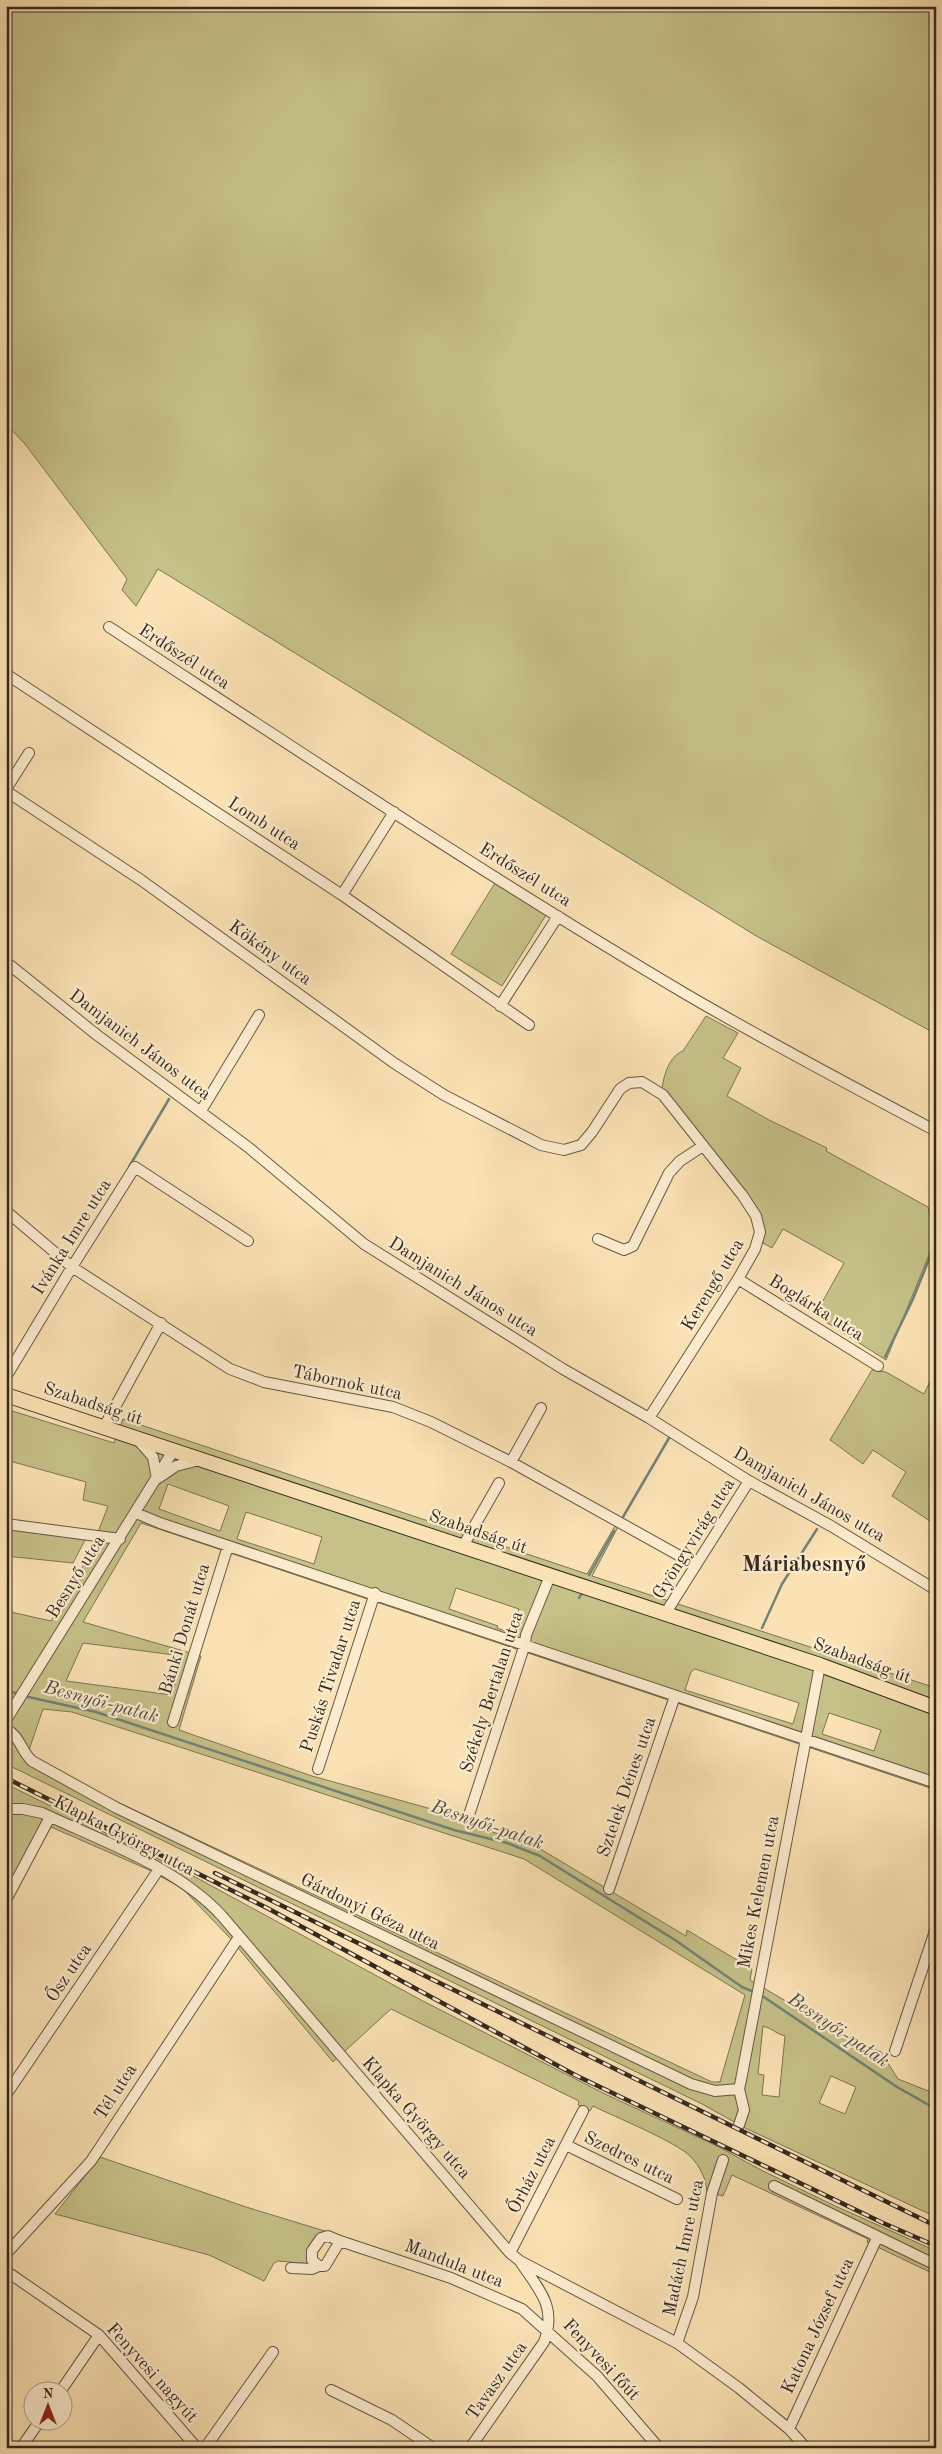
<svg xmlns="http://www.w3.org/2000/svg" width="942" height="2454" viewBox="0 0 942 2454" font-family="'Old Standard TT',serif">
	<rect width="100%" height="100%" fill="#fbe2b4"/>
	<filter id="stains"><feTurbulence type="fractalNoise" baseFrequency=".004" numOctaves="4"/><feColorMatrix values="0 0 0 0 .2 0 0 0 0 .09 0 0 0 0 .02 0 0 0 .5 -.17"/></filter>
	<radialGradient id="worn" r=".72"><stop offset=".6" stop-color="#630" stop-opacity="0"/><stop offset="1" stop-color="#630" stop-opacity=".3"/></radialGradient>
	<path fill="#c6c188" stroke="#7c7554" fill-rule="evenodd" d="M6,6H936V1034L758,937L158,569L136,606L122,590L127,579L25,444L6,424Z
		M495,883L546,915L502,986L451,954Z
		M706,1016L738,1033L723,1058L741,1068L727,1096L769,1120L827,1148L826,1151L928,1207L936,1238L886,1360L815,1315L844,1263L783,1229L772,1248L763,1243L760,1214L662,1090C663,1077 669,1056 683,1051Z
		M936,1369V1525L892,1496L906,1472L873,1450L863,1464L830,1440L872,1370L886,1372L924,1394Z
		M6,1409L114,1443L123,1419L587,1574L615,1526L618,1527L592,1576L936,1688V1790L141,1523L83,1622L201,1656L179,1730L312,1776L475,1821L474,1825L542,1850L686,1936L687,1930L752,1969L750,1980L818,2020L817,2024L881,2052L898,2079L936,2094V2217L745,2128L702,2104L6,1764V1611L51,1621C76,1585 93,1547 108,1506L83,1500L86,1482L6,1460ZM168,1484L229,1506L220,1531L159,1509ZM246,1512L322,1537L314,1564L237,1539ZM456,1588L519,1609L511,1633L497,1628L498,1626L449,1609ZM83,1643L182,1656L172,1695L66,1681ZM695,1669L799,1703L793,1724L685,1690L691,1672ZM43,1709L72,1712L524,1859L745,1995L720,2082H712L79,1784L28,1753ZM829,1713L881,1730L874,1751L822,1734ZM763,2026C772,2028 776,2034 785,2036L779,2097L762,2095L764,2075L758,2074ZM831,2076L856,2087L845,2114L819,2103Z
		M6,1528L85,1540L73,1563L6,1556Z
		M6,1784L197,1878L421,2000L603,2093L719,2147L761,2170L833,2205L936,2251V2275L867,2242L868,2239L732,2175L723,2196L707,2192C706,2178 700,2167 691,2157C677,2142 615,2117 593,2106L590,2111L578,2105L579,2101L391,2009L333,2062L229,1937L182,1888L147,1869L51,1827L6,1907Z
		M100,2157L246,2207L328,2232C313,2236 303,2249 311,2264L278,2261L274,2263L264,2281L209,2255L55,2214Z"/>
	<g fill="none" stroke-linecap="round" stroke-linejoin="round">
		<path stroke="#748279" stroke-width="2.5" d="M129,1167L169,1099
			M885,1357L913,1299L936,1242
			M623,1517L669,1438
			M589,1575L614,1531
			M579,1598L581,1595
			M762,1628L782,1584L817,1529
			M6,1690L19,1694
			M24,1696L96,1712L454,1830L507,1843L540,1856L675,1940L742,1987L754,1992
			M761,1995L897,2087L936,2109"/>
		<defs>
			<path id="minor" d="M109,627C299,751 488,877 684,993C766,1041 851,1086 936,1131
				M6,674L342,895L529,1025
				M6,789L29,753
				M6,791L141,880L394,1063L444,1095L541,1145L564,1150L581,1145L592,1132L620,1089L629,1083L642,1082L663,1095L743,1196L756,1216L760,1232L755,1249L738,1279L649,1418
				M342,895L394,812
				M6,962L97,1035L248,1147L364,1244L563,1369L649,1418L749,1481L831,1526L936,1590
				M500,1006L558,916
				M201,1111L259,1015
				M6,1211L72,1267L230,1369L264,1382L393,1407L431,1422L511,1462L696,1565
				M598,1239L624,1250L633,1246L669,1173L680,1161L703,1146
				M738,1279L878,1366
				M6,1377L72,1267L135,1167L248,1241
				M104,1427L161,1323
				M138,1440L153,1457L157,1479
				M511,1462L541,1408
				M160,1477L176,1466L199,1460
				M136,1513L160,1523L936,1783
				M6,1524L120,1539
				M463,1546L499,1483
				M665,1614L749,1481
				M6,1720L173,1451
				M173,1722L228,1546
				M6,1729C20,1736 21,1751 32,1761L117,1808L691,2084L715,2091L739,2089
				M318,1769L375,1593
				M6,1809H23L42,1813C102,1841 177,1867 222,1916L510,2253L520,2261L677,2343L739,2388L789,2429L806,2448
				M468,1818L525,1644L526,1635L550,1576
				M609,1889L675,1696
				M6,1900L50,1817
				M895,2051L936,1928
				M6,2095L159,1869
				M739,2125L744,2110L739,2089L741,2080L820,1665
				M566,2145L677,2199
				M774,2186L936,2265
				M340,2241L328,2236L321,2238L312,2251V2260L319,2266H325L340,2241L451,2278L522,2309L597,2376L659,2448
				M510,2253L583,2111
				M6,2254L91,2161L239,1937
				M291,2268L312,2269L319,2266
				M6,2271L99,2335L197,2448
				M677,2343L693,2297L712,2193L723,2160
				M331,2390L392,2420L433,2448
				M60,2392L99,2335
				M789,2429L877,2238
				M21,2448L39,2422
				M205,2448L273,2352
				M470,2448L544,2342C557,2307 540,2291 521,2263"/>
			<path id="major" d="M6,1395L820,1665L936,1708"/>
		</defs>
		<use href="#minor" stroke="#655746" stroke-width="12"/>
		<use href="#major" stroke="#332921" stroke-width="16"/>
		<use href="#minor" stroke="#fcecce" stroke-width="10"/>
		<use href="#major" stroke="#fbe2b4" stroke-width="14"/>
		<defs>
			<path id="rail" d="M6,1778L269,1909L575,2075L883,2223L936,2246
				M215,1873L936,2226"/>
		</defs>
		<use href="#rail" stroke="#332921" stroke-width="4.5"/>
		<use href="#rail" stroke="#fcecce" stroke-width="2.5" stroke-dasharray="8" stroke-linecap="butt"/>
	</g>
	<g text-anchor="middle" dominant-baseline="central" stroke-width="4.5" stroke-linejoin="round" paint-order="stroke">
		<g font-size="18" fill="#332921" stroke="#fcecce">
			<text transform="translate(184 657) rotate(33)">Erdőszél utca</text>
			<text transform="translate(264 824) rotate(33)">Lomb utca</text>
			<text transform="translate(525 875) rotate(32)">Erdőszél utca</text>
			<text transform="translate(270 953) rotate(36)">Kökény utca</text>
			<text transform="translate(140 1045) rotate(37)">Damjanich János utca</text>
			<text transform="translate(72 1237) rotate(-58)">Ivánka Imre utca</text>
			<text transform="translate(713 1285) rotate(-59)">Kerengő utca</text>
			<text transform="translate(463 1287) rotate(32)">Damjanich János utca</text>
			<text transform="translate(816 1308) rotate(32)">Boglárka utca</text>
			<text transform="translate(347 1383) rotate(12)">Tábornok utca</text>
			<text transform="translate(93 1404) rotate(18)">Szabadság út</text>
			<text transform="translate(809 1495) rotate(30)">Damjanich János utca</text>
			<text transform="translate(478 1532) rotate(19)">Szabadság út</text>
			<text transform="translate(694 1539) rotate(-58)">Gyöngyvirág utca</text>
			<text transform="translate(76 1577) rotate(-58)">Besnyő utca</text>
			<text transform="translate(185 1629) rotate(-73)">Bánki Donát utca</text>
			<text transform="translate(862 1661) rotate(20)">Szabadság út</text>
			<text transform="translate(331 1676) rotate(-72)">Puskás Tivadar utca</text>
			<text transform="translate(492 1692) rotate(-72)">Székely Bertalan utca</text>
			<text transform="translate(627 1787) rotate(-71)">Sztelek Dénes utca</text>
			<text transform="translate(124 1836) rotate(27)">Klapka György utca</text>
			<text transform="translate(759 1892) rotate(-79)">Mikes Kelemen utca</text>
			<text transform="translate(370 1912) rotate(26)">Gárdonyi Géza utca</text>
			<text transform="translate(69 1973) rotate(-56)">Ősz utca</text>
			<text transform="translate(116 2092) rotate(-57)">Tél utca</text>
			<text transform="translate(416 2118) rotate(49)">Klapka György utca</text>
			<text transform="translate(629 2158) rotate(26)">Szedres utca</text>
			<text transform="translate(532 2175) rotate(-63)">Őrház utca</text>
			<text transform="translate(684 2248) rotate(-78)">Madách Imre utca</text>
			<text transform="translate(454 2264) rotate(21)">Mandula utca</text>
			<text transform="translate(818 2326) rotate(-65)">Katona József utca</text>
			<text transform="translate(601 2360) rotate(47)">Fenyvesi főút</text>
			<text transform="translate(152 2373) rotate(48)">Fenyvesi nagyút</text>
			<text transform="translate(497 2381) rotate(-55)">Tavasz utca</text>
		</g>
		<g font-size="19" font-style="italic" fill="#4e4e46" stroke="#fcecce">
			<text transform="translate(101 1703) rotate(15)">Besnyői-patak</text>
			<text transform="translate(487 1826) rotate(19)">Besnyői-patak</text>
			<text transform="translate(838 2031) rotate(34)">Besnyői-patak</text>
		</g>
		<g font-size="22" font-weight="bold" fill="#332921" stroke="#fcecce">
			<text x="804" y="1565">Máriabesnyő</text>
		</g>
	</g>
	<rect width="942" height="2454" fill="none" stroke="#fbe2b4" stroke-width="25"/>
	<rect x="8" y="8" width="927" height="2439" fill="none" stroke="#332921" stroke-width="2.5"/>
	<rect x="12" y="12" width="917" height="2429" fill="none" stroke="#332921"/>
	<g transform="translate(48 2406)"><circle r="24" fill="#fcecce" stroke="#ac9e89"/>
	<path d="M0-4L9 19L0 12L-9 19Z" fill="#8f2418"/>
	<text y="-8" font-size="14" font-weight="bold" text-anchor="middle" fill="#332921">N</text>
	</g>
	<rect width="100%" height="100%" filter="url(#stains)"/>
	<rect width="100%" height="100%" fill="url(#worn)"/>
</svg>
